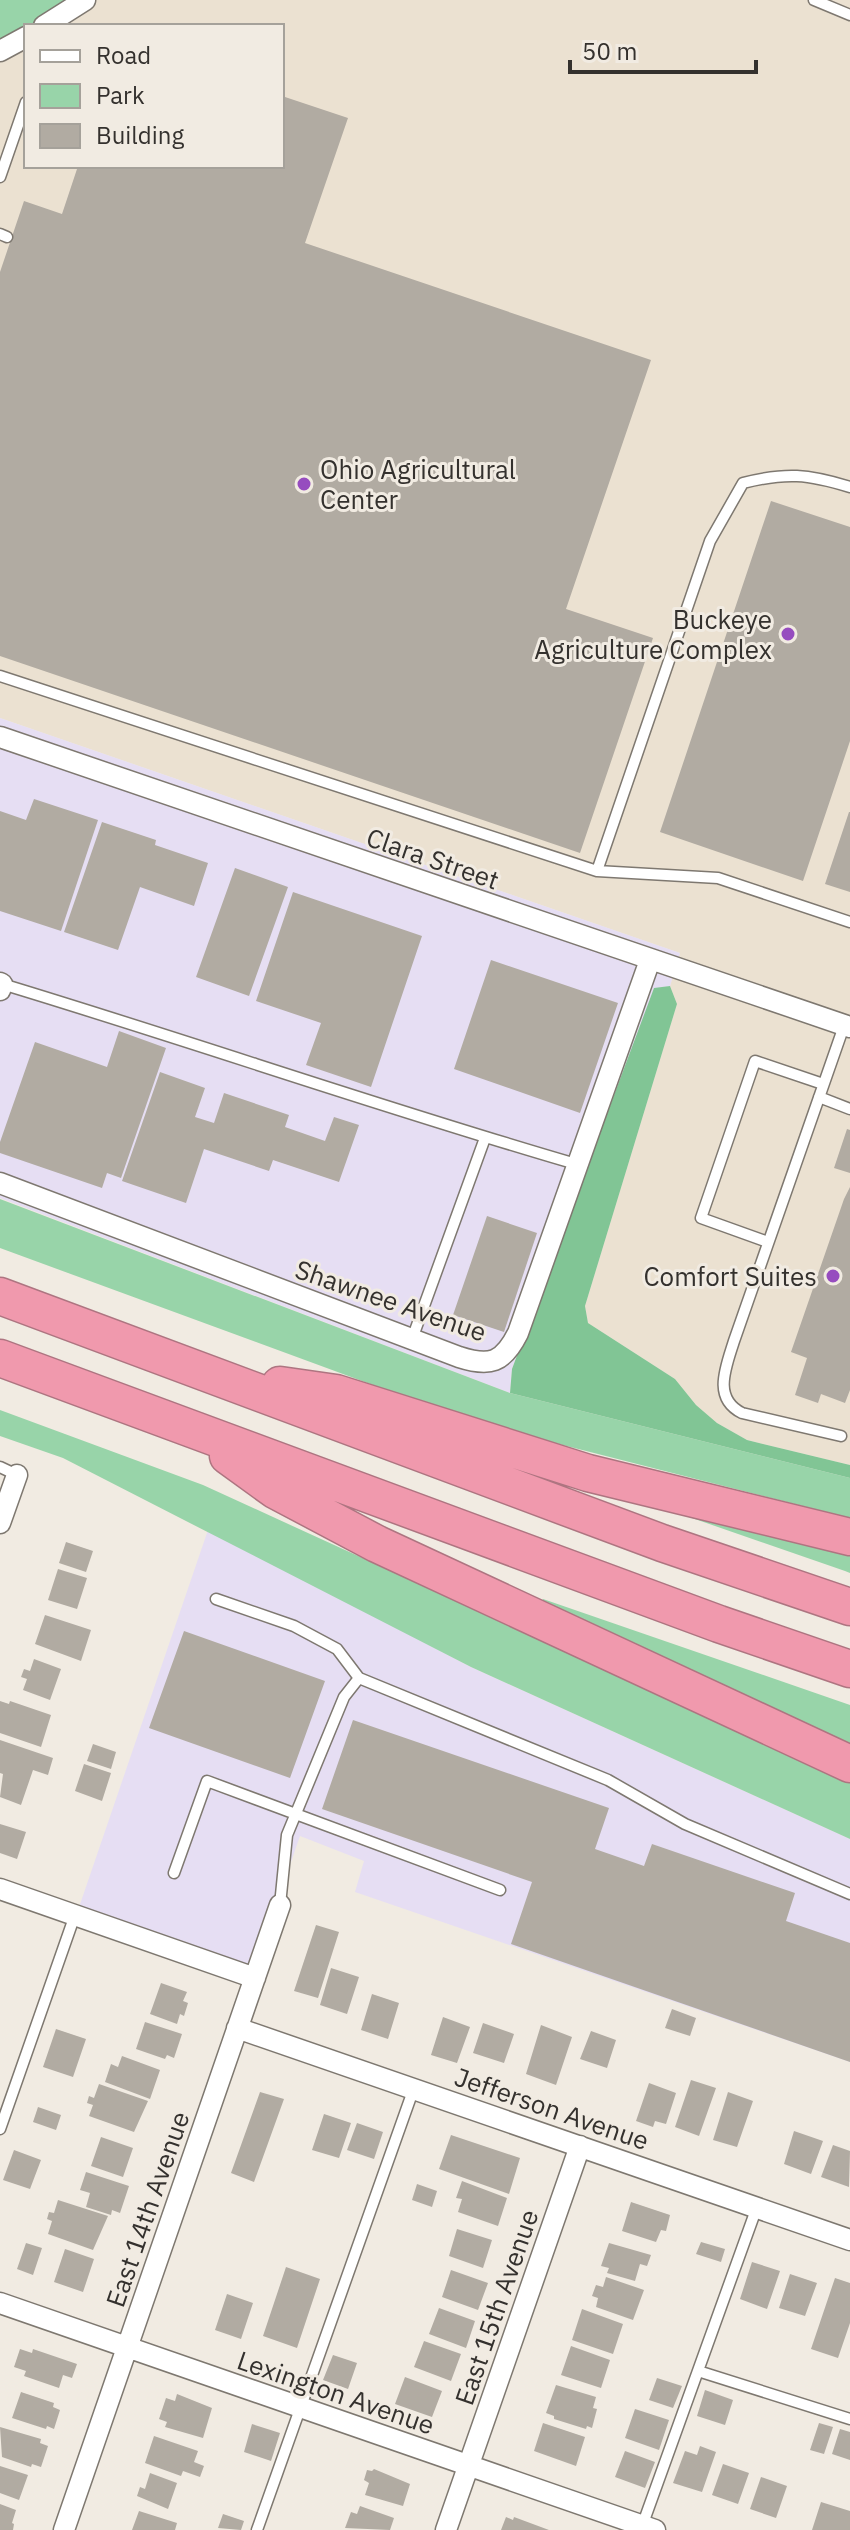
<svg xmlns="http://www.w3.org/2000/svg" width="850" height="2530" viewBox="0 0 850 2530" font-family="'IBM Plex Sans',sans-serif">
	<rect width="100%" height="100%" fill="#f1ebe2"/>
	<path fill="#ebe1d1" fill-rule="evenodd" d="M0,0H850V1465L747,1440L717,1423L696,1405L675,1379L588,1323L585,1306L677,1004L670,986L680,953L0,718ZM26,26H282V166H26Z"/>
	<path fill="#e6def3" d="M0,718L680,953L670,986L654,989L512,1369L510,1393L0,1198Z
		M208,1530L471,1667L850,1839V2062L355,1892L364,1861L300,1836L251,1978L75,1919Z"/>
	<path fill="#98d4a9" d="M0,0H66C58,22 49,26 26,26V37L0,51Z
		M0,1199L510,1393L850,1478V1518L543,1440L430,1406L0,1248Z
		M0,1410L203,1485L850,1781V1839L471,1667L63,1458L0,1436Z
		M640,1500L850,1551V1573L845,1571Z
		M543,1599L850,1705V1747L541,1603Z"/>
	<path fill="#81c595" d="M670,986L677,1004L585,1306L588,1323L675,1379L696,1405L717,1423L747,1440L850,1465V1478L510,1393L512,1369L654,988Z"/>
	<path fill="#b1aba2" d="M282,96L348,118L305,243L651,360L566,609L653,638L580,853L0,656V272L24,201L62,214L78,166H282Z
		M771,501L850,527V741L803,881L660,832Z
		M34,799L98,820L61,931L0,911V811L26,820Z
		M849,812H850V892L825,884Z
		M102,822L156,840L155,845L208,863L194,906L140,887L118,950L64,932Z
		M235,868L288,887L249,996L196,977Z
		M293,892L422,936L371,1087L306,1065L321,1023L256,1001Z
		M491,960L618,1003L580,1113L454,1069Z
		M119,1031L166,1048L121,1178L107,1173L102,1188L0,1153V1142L35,1042L107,1067Z
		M160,1072L205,1088L195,1117L214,1123L224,1093L289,1115L285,1127L325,1141L334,1117L359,1125L339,1182L273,1160L269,1171L204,1149L186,1203L122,1181Z
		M847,1129L850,1130V1173L834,1168Z
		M850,1187V1390L845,1403L821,1394L818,1403L795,1395L807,1358L791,1352L844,1199Z
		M487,1216L537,1233L504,1332L453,1315Z
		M66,1542L93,1551L86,1572L59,1563Z
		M58,1569L87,1578L77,1609L48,1600Z
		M45,1615L91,1630L81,1661L35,1644Z
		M184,1631L325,1681L290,1778L149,1728Z
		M34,1659L61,1669L50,1700L23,1690L27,1679L21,1677L24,1669L30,1671Z
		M0,1701L9,1704L10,1701L51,1715L41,1747L0,1733Z
		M353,1720L609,1808L595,1849L644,1866L652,1844L795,1893L786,1921L850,1943V2062L511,1944L532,1882L322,1809Z
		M0,1740L53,1758L48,1775L33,1770L21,1805L0,1797L3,1774L0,1773Z
		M93,1744L116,1752L111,1769L87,1761Z
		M84,1764L111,1773L102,1801L75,1791Z
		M0,1824L26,1832L17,1859L0,1853Z
		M316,1925L339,1932L318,1998L294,1991Z
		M331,1968L359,1977L347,2014L320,2005Z
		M161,1983L187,1992L183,2001L188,2003L184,2016L180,2014L177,2024L150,2014Z
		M372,1994L399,2003L388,2039L361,2030Z
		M672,2009L696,2018L690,2036L665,2028Z
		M443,2017L470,2027L457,2063L431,2055Z
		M145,2022L182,2034L174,2058L167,2055L165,2059L136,2049Z
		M483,2023L514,2034L504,2063L473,2053Z
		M541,2025L572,2037L556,2085L526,2074Z
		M56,2029L86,2039L73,2077L43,2067Z
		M591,2031L616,2040L607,2068L580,2059Z
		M122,2056L160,2070L150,2099L105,2082L111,2064L118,2067Z
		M691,2080L716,2088L699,2136L675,2127Z
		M649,2083L676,2093L666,2124L655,2121L653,2127L636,2121Z
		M99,2084L148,2101L134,2132L89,2116L93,2105L87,2103L89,2096L94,2098Z
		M260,2092L284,2099L254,2182L231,2173Z
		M728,2092L753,2101L737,2147L713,2140Z
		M38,2107L61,2115L56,2130L33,2122Z
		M324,2114L351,2123L339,2158L312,2150Z
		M357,2123L383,2132L374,2159L347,2150Z
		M794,2131L823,2141L811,2174L784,2164Z
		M451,2135L520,2158L509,2194L439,2169Z
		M101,2137L133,2148L123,2177L91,2166Z
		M833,2145L850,2151L849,2187L821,2177Z
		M14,2150L41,2160L30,2189L3,2180Z
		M86,2172L129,2186L120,2213L112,2210L111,2215L86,2207L90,2193L80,2190Z
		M462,2181L507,2198L498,2226L458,2212L462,2199L456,2198Z
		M417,2184L437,2191L432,2207L412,2200Z
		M58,2200L108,2216L93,2250L48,2234L52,2221L47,2219L49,2212L54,2213Z
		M631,2202L670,2215L666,2231L661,2230L656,2242L622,2231Z
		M457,2229L492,2240L483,2268L449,2256Z
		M701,2242L725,2249L721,2262L696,2254Z
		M26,2243L42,2248L33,2275L17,2269Z
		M609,2243L651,2255L647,2266L640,2264L635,2281L607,2273L609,2268L601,2266Z
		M65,2249L94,2259L83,2292L54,2282Z
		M752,2262L780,2271L767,2309L740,2299Z
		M286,2267L320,2279L297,2348L263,2336Z
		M451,2270L488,2283L478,2310L442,2297Z
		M790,2274L817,2283L805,2316L779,2308Z
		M606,2277L644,2290L633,2320L596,2307L598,2298L592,2296L596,2285L603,2287Z
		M835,2278L850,2283V2323L838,2358L811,2349Z
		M227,2294L253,2303L241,2339L215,2330Z
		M439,2308L475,2321L466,2348L429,2334Z
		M582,2309L623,2324L613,2354L572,2340Z
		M424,2341L461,2354L451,2381L414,2367Z
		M571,2346L610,2360L601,2388L561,2375Z
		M20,2349L32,2353L33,2349L77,2364L72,2378L63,2375L59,2388L24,2376L26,2371L14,2367Z
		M333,2355L357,2363L348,2389L323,2380Z
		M405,2377L442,2391L432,2417L395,2404Z
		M657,2378L682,2386L673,2408L649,2400Z
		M556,2385L596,2397L593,2408L597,2409L592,2428L587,2426L586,2429L554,2419V2416L546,2413Z
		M705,2390L733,2400L725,2425L697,2416Z
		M21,2392L54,2403L53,2407L60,2410L54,2429L47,2426L46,2429L12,2418Z
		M177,2394L212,2408L203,2438L165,2427L167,2422L159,2419L166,2398L175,2401Z
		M635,2409L669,2420L659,2450L625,2438Z
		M543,2423L585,2437L576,2466L534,2451Z
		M819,2423L833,2427L824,2454L810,2450Z
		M252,2424L280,2433L271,2461L244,2452Z
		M0,2427L41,2439L40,2443L48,2446L41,2467L32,2464L31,2467L2,2457Z
		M840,2429L850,2432V2460L832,2454Z
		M154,2436L198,2451L194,2462L204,2466L200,2477L183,2471L181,2476L145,2463Z
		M700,2446L716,2452L702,2492L673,2483L685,2451L697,2455Z
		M625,2451L655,2462L645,2488L615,2477Z
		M723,2464L749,2473L738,2504L712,2495Z
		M0,2466L28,2475L19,2500L0,2493Z
		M374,2469L410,2484L403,2506L365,2495L369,2483L364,2480L367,2470L372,2471Z
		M150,2473L177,2483L168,2509L137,2496L140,2487L145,2489Z
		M761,2477L787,2486L776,2518L750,2509Z
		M821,2502L850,2511V2530H812Z
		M0,2504L16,2510L12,2523L14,2524L13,2530H0Z
		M360,2506L394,2518L390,2530L345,2528L351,2512L357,2514Z
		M139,2511L177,2523L175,2530H132Z
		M223,2514L244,2521L241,2530L218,2528Z
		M506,2517L513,2520L514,2517L549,2530H501Z"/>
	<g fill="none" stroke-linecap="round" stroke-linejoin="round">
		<defs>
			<path id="lane" d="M814,0L850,15
				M0,177L26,102
				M0,234L7,237
				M0,676L597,871L718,878L850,922
				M597,871L710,541L743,483C786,472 808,474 850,487
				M2,984C194,1042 383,1108 576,1164
				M819,1097L850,1109
				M768,1242L701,1218L755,1061L823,1084
				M412,1339L485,1138
				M841,1436L742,1413C712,1398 726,1367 734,1341L844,1026
				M0,1467L17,1475
				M216,1599L294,1626L337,1649L359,1678
				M174,1873L207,1781L500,1890
				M280,1905L287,1835L344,1697L359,1678L608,1780L685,1824L850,1894
				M0,2129L75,1915
				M698,2371L850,2419
				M641,2529L757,2207
				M257,2530L414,2088"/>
			<path id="street" d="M44,26L85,0
				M0,51L26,37
				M0,737L850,1027
				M0,983L2,984L0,990
				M0,1183L459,1357C490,1367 503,1363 518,1333L650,960
				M0,1523L17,1475
				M0,1889L255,1978
				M237,2028L850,2240
				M0,2303L655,2530
				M64,2530L280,1905
				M446,2530L580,2146"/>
			<path id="highway" d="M0,1296L662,1543L850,1607
				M0,1358L719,1624L850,1669
				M280,1385L336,1393L588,1473L850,1537
				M228,1456L275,1490L377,1544L850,1764"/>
		</defs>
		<use href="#lane" stroke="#7e7870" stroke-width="13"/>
		<use href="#street" stroke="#7e7870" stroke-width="23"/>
		<use href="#highway" stroke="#ae7581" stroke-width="39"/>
		<use href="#lane" stroke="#fff" stroke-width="10"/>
		<use href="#street" stroke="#fff" stroke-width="20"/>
		<use href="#highway" stroke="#f099ad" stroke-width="36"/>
	</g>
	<g fill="#964cbf" stroke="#f1ebe2" stroke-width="3">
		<circle cx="304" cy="484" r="8"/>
		<circle cx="788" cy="634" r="8"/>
		<circle cx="833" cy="1276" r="8"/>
	</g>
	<g text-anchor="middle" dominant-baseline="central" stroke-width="6" stroke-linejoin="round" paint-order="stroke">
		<g font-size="26" fill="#34312e" stroke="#f1ebe2" text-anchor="end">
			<text x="320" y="469" text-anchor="start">Ohio Agricultural<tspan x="320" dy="30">Center</tspan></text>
			<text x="772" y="619">Buckeye<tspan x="772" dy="30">Agriculture Complex</tspan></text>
			<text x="817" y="1276">Comfort Suites</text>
		</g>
		<g font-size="26" fill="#34312e" stroke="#f1ebe2">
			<text transform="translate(433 858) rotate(19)">Clara Street</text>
			<text transform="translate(391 1300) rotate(19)">Shawnee Avenue</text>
			<text transform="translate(552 2108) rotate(19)">Jefferson Avenue</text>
			<text transform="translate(147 2209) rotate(-71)">East 14th Avenue</text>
			<text transform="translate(496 2307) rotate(-71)">East 15th Avenue</text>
			<text transform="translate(336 2392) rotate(19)">Lexington Avenue</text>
		</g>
	</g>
	<rect x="24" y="24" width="260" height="144" fill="#f1ebe2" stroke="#a5a19a" stroke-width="2"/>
	<rect x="40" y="50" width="40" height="12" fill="#ffffff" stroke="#a5a19a" stroke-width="2"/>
	<text x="96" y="64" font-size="24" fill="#34312e">Road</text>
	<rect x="40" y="84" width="40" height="24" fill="#98d4a9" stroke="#a5a19a" stroke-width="2"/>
	<text x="96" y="104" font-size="24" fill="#34312e">Park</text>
	<rect x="40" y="124" width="40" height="24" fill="#b1aba2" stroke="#a5a19a" stroke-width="2"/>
	<text x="96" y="144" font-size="24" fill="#34312e">Building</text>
	<path d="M570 60v12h186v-12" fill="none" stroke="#34312e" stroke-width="4"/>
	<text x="582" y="60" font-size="24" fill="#34312e" stroke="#f1ebe2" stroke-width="6" paint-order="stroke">50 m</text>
</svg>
